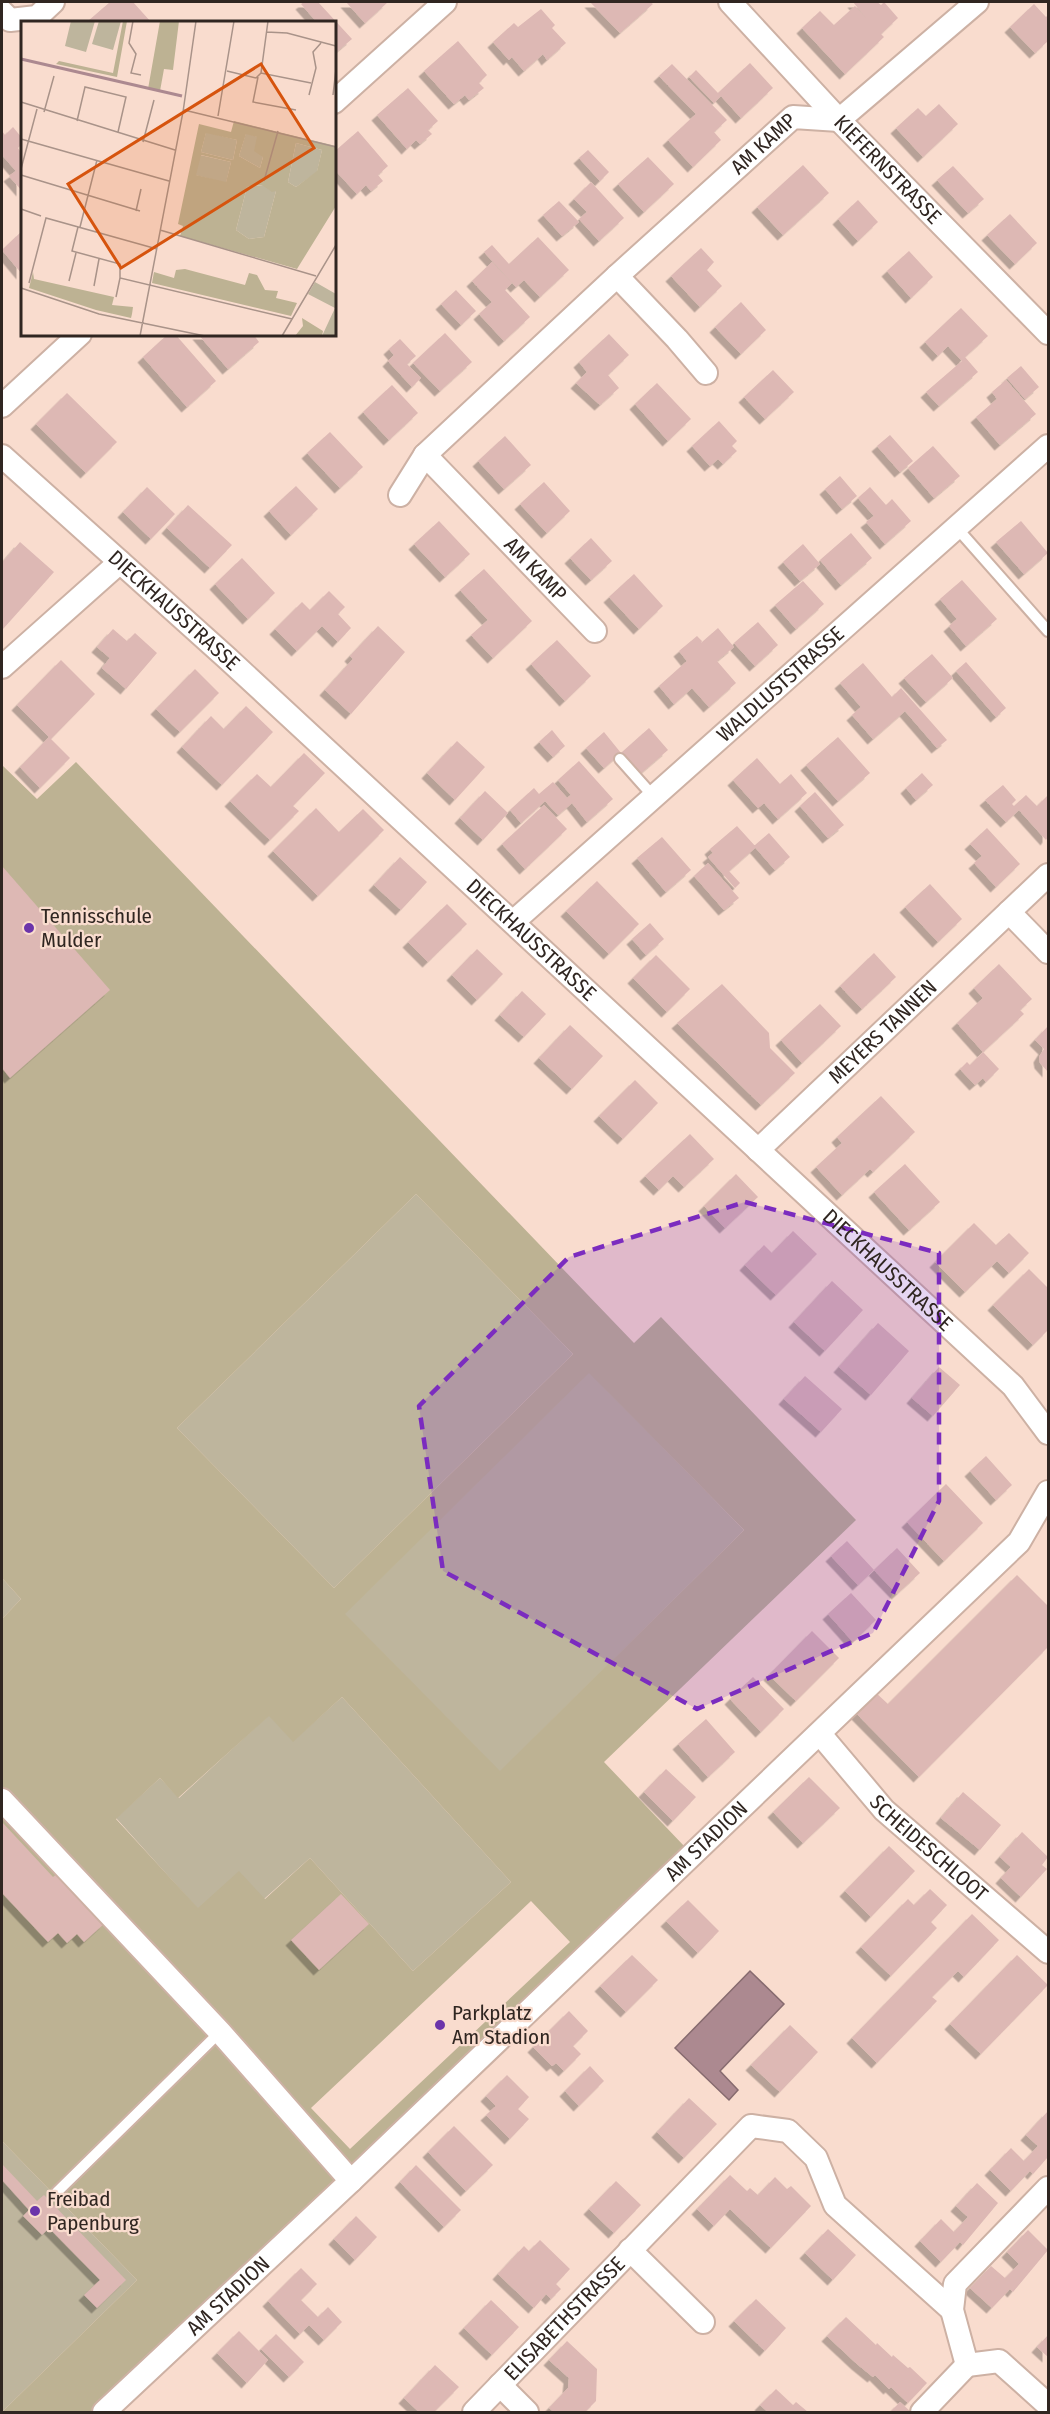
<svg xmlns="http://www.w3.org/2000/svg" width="1050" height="2414" viewBox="0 0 1050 2414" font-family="'Fira Sans Condensed',sans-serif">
	<defs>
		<filter id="shadow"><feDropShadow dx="-5.5" dy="5.5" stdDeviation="0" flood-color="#0004"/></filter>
	</defs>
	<rect width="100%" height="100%" fill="#f9dcce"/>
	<path fill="#beb59d" d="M416,1194L573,1354L334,1588L177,1428Z
		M589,1372L744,1530L500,1772L344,1614Z
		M2,1578L21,1599L2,1619Z
		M342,1697L511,1882L413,1971L310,1858L264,1899L198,1909L116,1818L160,1778L179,1798L269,1715L293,1741Z
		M2,2141L137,2280L2,2412Z"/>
	<path fill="#bdb293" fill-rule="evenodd" d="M76,762L634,1343L661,1317L856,1520L604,1762L685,1847L106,2412H2L137,2280L2,2141V1619L21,1599L2,1578V765L37,799ZM416,1194L573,1354L334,1588L177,1428ZM589,1373L744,1530L500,1771L345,1614ZM342,1697L511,1882L413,1971L310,1858L265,1899L239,1871L198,1908L116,1819L160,1778L178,1798L269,1716L293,1742ZM531,1901L570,1942L350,2149L311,2108Z"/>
	<path fill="#ac8990" stroke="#876b6f" stroke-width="1.5" d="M750,1971L784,2004L720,2071L738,2090L729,2100L675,2048Z"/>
	<path fill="#ddb8b4" filter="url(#shadow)" d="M110,2H133L151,22H87Z
		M304,2H318L352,39L334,54V22H312L315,20L301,4Z
		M346,2H388L365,23Z
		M590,2H650L653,4L620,33Z
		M853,2H877L881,5L884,2L898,18L881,34L884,37L845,74L802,28L820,11L834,25L855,6L866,18Z
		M1034,4L1046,17L1048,15V41L1035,53L1010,27Z
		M541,9L555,25L552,28L566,43L547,60L543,54L524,71L512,57L509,60L493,42L514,23L518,27Z
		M458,41L487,75L479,83L484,88L469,100L465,95L454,104L424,71Z
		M750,63L773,88L741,118L721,96L714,103L689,77L696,70L718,93Z
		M672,64L727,120L714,132L721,140L693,167L668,140L696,114L659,76Z
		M408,88L438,121L428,130L432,134L420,144L416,140L407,149L377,115Z
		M939,104L958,124L923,157L896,128L918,108L926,116Z
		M13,127L22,138V144L18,148L22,154V191L9,176L16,171L2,155V131L5,135Z
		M358,131L388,166L378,175L383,181L371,191L366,185L357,194L334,169V152Z
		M588,150L609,172L600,181L579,158Z
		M648,157L674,184L644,212L618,184Z
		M803,165L829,193L783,235L757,207Z
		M953,166L984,199L968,213L937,180Z
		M591,182L624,218L599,241L579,219L587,212L574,199Z
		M858,200L878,222L858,241L838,219Z
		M559,201L579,222L562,236L543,215Z
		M1010,214L1037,243L1015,264L987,235Z
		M22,231V274L2,250Z
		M538,237L569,270L540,297L524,280L516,287L484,252L492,245L509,264Z
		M701,248L714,262L707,270L722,286L700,307L671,276Z
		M909,251L933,277L911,298L887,271Z
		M492,262L512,283L505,290L530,317L504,341L479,314L492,302L472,281Z
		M456,290L476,311L461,325L441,304Z
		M741,302L766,330L741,354L715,327Z
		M961,308L988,336L965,357L978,372L939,406L926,392L962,361L948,346L938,356L925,342Z
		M445,333L472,362L440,391L413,363Z
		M168,334H175L216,381L187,407L143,357Z
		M198,334H253L259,342L228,369Z
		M609,334L629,355L608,375L619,388L600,405L576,383L587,372L579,362Z
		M400,339L416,356L407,364L421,378L412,387L388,361L394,355L389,349Z
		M1021,366L1039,387L1025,399L1007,378Z
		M773,370L794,392L765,419L744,397Z
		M1006,380L1036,414L1000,445L976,417L997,399L992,392Z
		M657,383L691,419L668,441L635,404Z
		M392,385L418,413L389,440L363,412Z
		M67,393L117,442L86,473L36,424Z
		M719,421L737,441L732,446L737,451L723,464L718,459L710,466L692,446Z
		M330,432L363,467L340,488L307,453Z
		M890,435L913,461L900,472L877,446Z
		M505,436L531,465L504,489L478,461Z
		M933,446L960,476L934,498L908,468Z
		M840,476L857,496L842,509L825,489Z
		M544,482L570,511L547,533L520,504Z
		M296,486L318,509L291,535L269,511Z
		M147,487L175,514L151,539L123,512Z
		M870,487L886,505L892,499L911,521L885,544L866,522L874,516L858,498Z
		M188,505L232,545L210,568L167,528Z
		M439,521L470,554L445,577L414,544Z
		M1021,521L1048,553L1024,574L996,542Z
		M851,533L872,558L841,585L820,560Z
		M591,538L612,561L591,580L570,558Z
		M20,542L54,572L2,630V563Z
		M803,544L820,564L800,581L783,562Z
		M242,558L275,593L248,619L215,584Z
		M484,569L532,621L493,658L471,635L488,620L460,590Z
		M634,574L663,606L639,629L609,597Z
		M962,580L997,619L966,646L949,626L957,619L940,599Z
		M803,581L824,604L796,629L775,605Z
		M329,591L345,607L338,614L351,628L338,642L322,626L297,651L275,629L302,602L310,610Z
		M758,622L778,645L755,666L734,643Z
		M378,626L405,652L351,714L325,690L353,659L350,656Z
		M718,628L734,647L717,661L736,683L709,707L692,688L674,704L659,686L687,661L679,651L697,636L702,641L701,643Z
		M113,629L127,641L135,633L157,653L126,689L102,668L110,658L97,647Z
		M557,640L591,676L565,701L531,664Z
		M932,654L953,678L926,702L904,678Z
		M61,660L95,694L51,739L70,758L40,788L20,767L49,737L17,705Z
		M966,662L1006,708L996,717L956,671Z
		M863,663L892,697L901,688L947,740L937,748L905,711L873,739L852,715L861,707L840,683Z
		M195,669L219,693L180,732L156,709Z
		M246,706L273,732L222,785L182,747L211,716L224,729Z
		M649,728L668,750L640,774L621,753L604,768L586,748L604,732L621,753Z
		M552,730L565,746L553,757L539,742Z
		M838,737L870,773L838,801L806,765Z
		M457,741L485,767L455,800L427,773Z
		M304,753L325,773L293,806L299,811L270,840L230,801L257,774L271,787Z
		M757,758L780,784L791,774L807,793L778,819L764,803L758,808L733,780Z
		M579,761L613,799L587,822L572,803L558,815L545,801L521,823L510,810L534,788L539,794L553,782L567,798L571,795L558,780Z
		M922,773L933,785L916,800L906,788Z
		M1003,785L1016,800L1012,804L1014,806L1026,795L1037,806L1048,795V837L1046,840L1019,810L1006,822L985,800Z
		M485,791L508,813L483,840L460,818Z
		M815,792L844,825L828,838L800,806Z
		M544,805L567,829L525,869L502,844Z
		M316,808L339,832L363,809L384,830L318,896L273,851Z
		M737,826L756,847L729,871L740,883L735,888L708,857L713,853L710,849Z
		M987,828L1020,864L996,887L974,863L982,856L970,844Z
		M769,833L790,857L775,870L754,846Z
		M662,837L691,870L666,892L637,858Z
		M400,857L427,882L401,910L374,885Z
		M708,863L739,898L724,910L694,876Z
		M2,866L110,990L10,1078L2,1068Z
		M597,881L639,924L609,954L566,911Z
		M930,884L962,919L938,942L905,907Z
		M447,904L467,924L428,962L408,942Z
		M650,923L664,939L646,955L632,939Z
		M477,949L503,974L477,1000L452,975Z
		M874,953L896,977L862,1009L840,986Z
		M656,955L690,989L667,1012L633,978Z
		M999,964L1032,999L1020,1010L1024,1014L983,1052L957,1023L983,998L974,988Z
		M722,984L769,1033L770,1048L795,1073L761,1105L677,1023Z
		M522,991L546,1014L524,1037L500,1015Z
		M820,1004L841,1026L802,1063L781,1040Z
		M570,1025L603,1056L572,1089L539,1058Z
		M1048,1026V1072L1040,1063L1039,1057L1044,1049L1035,1040Z
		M983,1052L999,1069L986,1082L983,1078L975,1085L960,1069L967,1062L970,1065Z
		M635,1080L658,1103L623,1139L599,1116Z
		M881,1096L915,1132L873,1172L870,1169L842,1195L816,1167L842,1143L837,1137Z
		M690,1134L714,1159L684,1187L673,1176L659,1190L645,1176Z
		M905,1164L940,1202L909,1230L874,1192Z
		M736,1174L758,1197L725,1228L704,1206Z
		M974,1223L996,1245L1009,1233L1029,1253L1009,1273L997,1261L965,1292L935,1262Z
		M793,1231L817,1254L776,1295L745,1265L764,1245L772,1253Z
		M1029,1269L1048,1288V1330L1033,1345L993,1305Z
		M832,1281L863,1310L825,1351L794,1322Z
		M878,1323L909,1351L871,1395L839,1367Z
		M939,1367L960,1385L933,1416L912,1398Z
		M805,1376L842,1409L821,1432L784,1399Z
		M986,1456L1012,1485L996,1500L970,1471Z
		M946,1484L983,1523L944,1561L907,1522Z
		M847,1541L874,1570L858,1585L831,1556Z
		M897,1548L920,1573L897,1594L874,1570Z
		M1017,1575L1048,1606V1647L919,1777L854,1711L874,1691L888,1704Z
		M851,1593L876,1620L853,1642L828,1614Z
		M812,1631L839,1658L796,1701L769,1675Z
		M753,1677L784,1709L761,1732L730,1699Z
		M706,1719L735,1752L708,1777L678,1744Z
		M666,1769L696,1797L673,1821L644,1792Z
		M809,1777L840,1808L803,1843L773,1812Z
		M963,1792L1001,1825L980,1850L941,1818Z
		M2,1822L53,1877L58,1873L105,1923L84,1942L77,1934L67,1943L58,1933L48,1942L2,1893Z
		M1022,1832L1048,1857L1042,1865L1047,1869L1021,1897L1001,1878L1011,1867L1000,1857Z
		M889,1846L915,1871L871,1917L845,1891Z
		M930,1889L947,1905L931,1922L937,1928L891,1976L861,1947L908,1899L914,1905Z
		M341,1894L369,1924L319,1970L291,1940Z
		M688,1900L719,1931L698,1953L666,1921Z
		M972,1914L999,1940L964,1977L958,1971L932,1997L937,2001L877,2063L852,2038Z
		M632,1955L658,1980L626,2012L600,1986Z
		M1017,1955L1048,1985L981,2054L950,2024Z
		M569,2011L588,2031L573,2046L581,2054L564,2071L556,2063L552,2066L533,2047Z
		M790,2025L818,2052L780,2092L751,2065Z
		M590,2066L604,2081L579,2106L565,2091Z
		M507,2075L529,2097L518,2109L529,2119L510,2139L486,2115L496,2106L486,2096Z
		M689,2098L717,2124L684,2158L657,2132Z
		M1048,2111V2157L1033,2174L1030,2171L1011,2191L990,2170L1011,2148L1024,2161L1038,2146L1026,2135Z
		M454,2126L493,2165L466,2191L428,2152Z
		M2,2164L37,2201L44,2195L126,2280L97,2308L84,2295L100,2280L49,2228L42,2235L23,2216L29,2210L2,2180Z
		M416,2165L461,2210L444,2227L400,2182Z
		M730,2175L747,2191L750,2188L758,2195L775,2177L787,2189L791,2186L811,2206L771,2248L730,2209L714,2226L697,2209Z
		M616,2181L641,2205L614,2233L589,2209Z
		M977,2183L998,2203L963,2245L960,2242L941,2262L920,2241L941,2219L954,2232L968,2217L956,2206Z
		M356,2216L377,2237L355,2260L334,2239Z
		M828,2229L856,2255L833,2280L805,2253Z
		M1028,2230L1048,2250L1013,2292L1010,2289L992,2308L970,2288L991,2266L1005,2278L1019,2264L1007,2252Z
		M540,2240L570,2269L556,2284L561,2289L551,2299L546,2294L534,2308L498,2274L524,2246L529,2251Z
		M301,2268L317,2284L301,2300L318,2317L328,2307L342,2322L324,2340L309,2325L300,2334L268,2301Z
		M756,2299L786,2328L765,2351L734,2321Z
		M491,2300L519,2327L492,2355L464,2328Z
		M846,2317L876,2345L877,2343L892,2357L893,2355L908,2368L910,2367L927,2383L908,2403L891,2387L889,2389L875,2375L873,2377L857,2364L827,2336Z
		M239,2331L268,2360L247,2383L217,2353Z
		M276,2334L304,2362L289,2377L261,2349Z
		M1048,2335V2357L1037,2347Z
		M567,2341L597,2369L596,2401L585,2412H554L549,2408L568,2388L569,2378L549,2360Z
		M435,2365L459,2387L434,2412H419L404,2398Z
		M776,2389L793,2405L796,2402L808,2412H768L760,2405Z
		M900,2402L911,2412H890Z"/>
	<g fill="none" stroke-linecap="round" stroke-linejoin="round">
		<defs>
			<path id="service" d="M956,527L1048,631
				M620,759L653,796
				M57,2192L220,2032"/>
			<g id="minor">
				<path id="s1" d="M730,2L839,120L1048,333"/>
				<path d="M2,12L10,20L37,17L53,2"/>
				<path d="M334,102L445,2"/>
				<path d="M617,276L677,339L706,373"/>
				<path d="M2,406L80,334"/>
				<path id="s2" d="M425,455L595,631"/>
				<path id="s3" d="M2,456L227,658L1013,1386L1048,1433"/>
				<path id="s4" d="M400,495L425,455L617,276L793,117L839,120L977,2"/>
				<path d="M2,667L120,562"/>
				<path d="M1009,912L1048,952"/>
				<path id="s5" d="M513,922L1048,446"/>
				<path id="s6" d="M758,1150L1048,875"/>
				<path id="s7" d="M820,1734L884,1810L1048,1952"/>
				<path d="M2,1800L220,2032L351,2181"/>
				<path d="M630,2250L703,2322"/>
				<path d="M967,2365L952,2310L955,2284L1048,2188"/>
				<path d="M967,2365L999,2361L1048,2405"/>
				<path d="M500,2385L527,2412"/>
				<path id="s8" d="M104,2412L351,2181L1019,1542L1048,1492"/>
				<path id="s9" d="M474,2412L751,2126L788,2131L816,2158L835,2205L952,2310"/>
				<path d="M922,2412L967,2365"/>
			</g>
		</defs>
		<use href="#service" stroke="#cdb1a4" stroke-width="14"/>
		<use href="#minor" stroke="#cdb1a4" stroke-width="26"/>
		<use href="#service" stroke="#fff" stroke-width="10"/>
		<use href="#minor" stroke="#fff" stroke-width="22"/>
	</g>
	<path fill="#7b2cbf" fill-opacity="0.2" stroke="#7b2cbf" stroke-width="4.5" stroke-dasharray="12 8" stroke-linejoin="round" d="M745,1202L939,1253V1501L873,1633L697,1709L443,1571L419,1406L569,1257Z"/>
	<g fill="#6b34aa" stroke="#f9dcce" stroke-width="2">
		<circle cx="29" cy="928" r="6"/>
		<circle cx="440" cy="2025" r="6"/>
		<circle cx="35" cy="2211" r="6"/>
	</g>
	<g text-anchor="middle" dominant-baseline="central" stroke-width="4.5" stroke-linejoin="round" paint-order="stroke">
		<g font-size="21" fill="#302621" stroke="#f9dcce">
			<text stroke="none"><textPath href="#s4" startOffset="507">AM KAMP</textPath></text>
			<text stroke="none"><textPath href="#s1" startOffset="230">KIEFERNSTRASSE</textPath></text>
			<text stroke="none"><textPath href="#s2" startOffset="159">AM KAMP</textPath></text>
			<text stroke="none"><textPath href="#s3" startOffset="231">DIECKHAUSSTRASSE</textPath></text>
			<text stroke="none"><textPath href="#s5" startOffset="358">WALDLUSTSTRASSE</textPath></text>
			<text stroke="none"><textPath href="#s3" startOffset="717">DIECKHAUSSTRASSE</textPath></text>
			<text stroke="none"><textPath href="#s6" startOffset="172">MEYERS TANNEN</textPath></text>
			<text stroke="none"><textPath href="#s3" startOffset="1203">DIECKHAUSSTRASSE</textPath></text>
			<text stroke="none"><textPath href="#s8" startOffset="830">AM STADION</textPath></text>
			<text stroke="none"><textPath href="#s7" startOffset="158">SCHEIDESCHLOOT</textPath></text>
			<text stroke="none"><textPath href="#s8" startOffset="170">AM STADION</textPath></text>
			<text stroke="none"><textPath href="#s9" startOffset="130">ELISABETHSTRASSE</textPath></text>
		</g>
		<g font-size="21" fill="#302621" stroke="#f9dcce" text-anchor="start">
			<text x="41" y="916">Tennisschule<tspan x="41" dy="24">Mulder</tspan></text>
			<text x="452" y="2013">Parkplatz<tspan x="452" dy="24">Am Stadion</tspan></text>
			<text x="47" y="2199">Freibad<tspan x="47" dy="24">Papenburg</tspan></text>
		</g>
	</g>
	<g transform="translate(21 21)">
		<rect width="315" height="315" fill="#f9dcce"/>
		<path d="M50,0H74L65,31L44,25ZM78,0H100L92,29L71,23ZM185,111L216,119L212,139L180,131ZM225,112L237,116L242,136L239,147L218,135ZM275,122L301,129L296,151L275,166L267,161ZM179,134L210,141L205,162L174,154ZM242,164L255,170L243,216L228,218L215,209L226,166ZM294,261L315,273V315H301L314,287L287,273Z" fill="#beb59d"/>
		<path d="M102,0H106L96,56L35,43L38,40L92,52ZM139,0H158L152,49L143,48L139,70L127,68ZM213,100L315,125V185L276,248L159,215L162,205L157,203L178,103L210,111ZM185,112L216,119L212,139L180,131ZM225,113L236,116L233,130L242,136L239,147L218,135ZM275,122L301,129L296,150L275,166L267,161ZM180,134L210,141L205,161L175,154ZM241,164L251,171L255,170L243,216L228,218L215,209L226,166ZM164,248L224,264L228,252L236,254L244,269L257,270L255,277L276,282L270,295L131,262L133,251L153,257L155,249ZM12,251L13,258L93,276L91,284L112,286L111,293L110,297L75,289L8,267ZM281,297L302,310L301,315H274L282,305Z" fill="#bdb293" fill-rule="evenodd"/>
		<path fill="none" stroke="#ac8990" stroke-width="3" d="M0,38L161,75"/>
		<path fill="none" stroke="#a99389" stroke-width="1.5" d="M112,0L108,22L115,33L110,52L120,54M245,11L266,12L315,25M206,50L235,57L240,52L290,62M240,52L247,0M237,56L232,81L275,89M288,74L295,47L292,31L300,22M312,74L315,48M0,81L154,129M163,89L315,126M23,91L33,55M197,95L213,0M56,100L64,66L105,76L97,111M0,118L148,160M122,121L133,79M0,148L16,88M0,154L119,190M243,160L257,110M0,188L20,195M115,190L120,168M57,206L51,230L99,243V257L271,298M59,206L76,139M139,209L295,255M48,260L55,232M8,262L25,197L136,228M73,265L78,238M0,267L78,293L184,315M95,276L99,257M119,315L162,91L175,0M261,315L315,224"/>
		<path fill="#d6540e" fill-opacity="0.15" stroke="#d6540e" stroke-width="3" d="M240,43L293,127L100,247L47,163Z"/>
		<rect width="315" height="315" fill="none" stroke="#302621" stroke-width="3"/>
	</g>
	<rect width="1050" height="2414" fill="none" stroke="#302621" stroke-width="6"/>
</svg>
